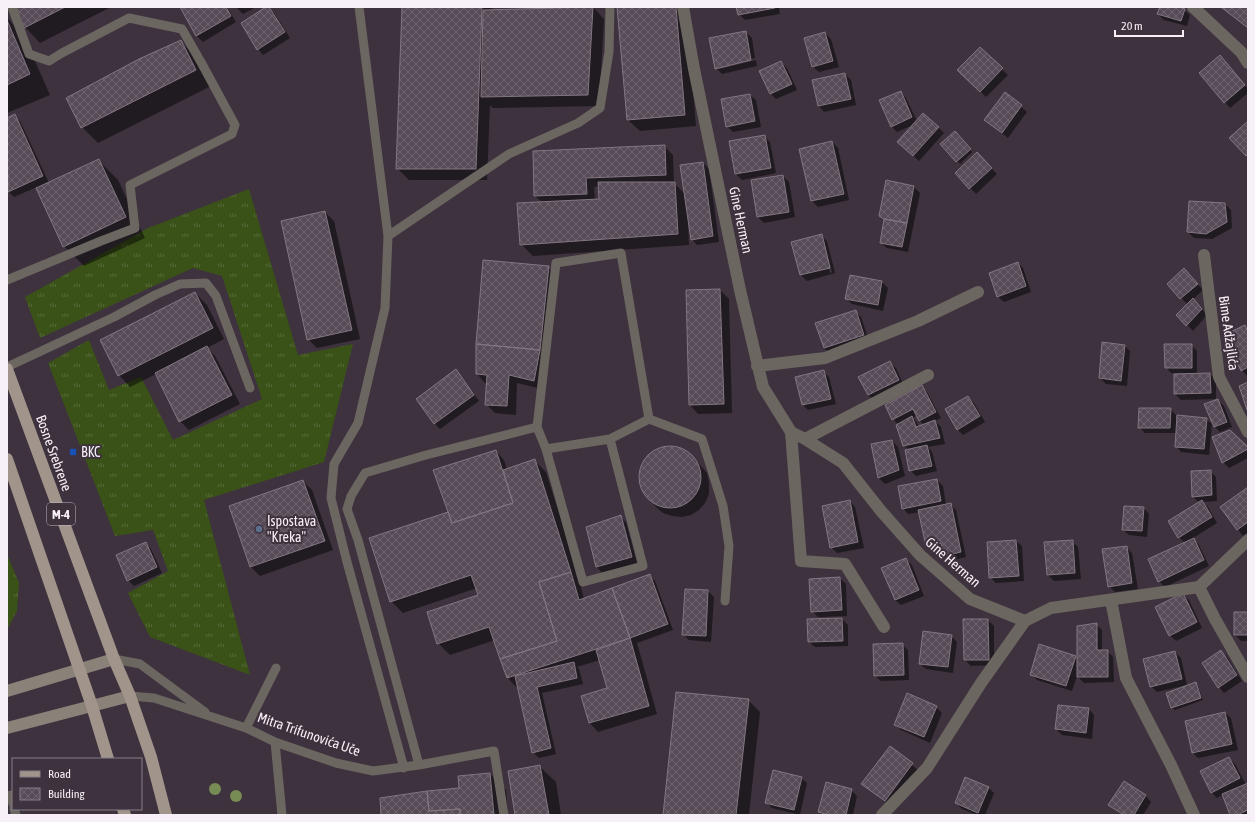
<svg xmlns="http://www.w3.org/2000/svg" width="1255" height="822" viewBox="0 0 1255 822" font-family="'Asap Condensed',sans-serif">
	<defs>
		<pattern id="grass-tufts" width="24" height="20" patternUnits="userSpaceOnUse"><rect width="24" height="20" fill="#3a5117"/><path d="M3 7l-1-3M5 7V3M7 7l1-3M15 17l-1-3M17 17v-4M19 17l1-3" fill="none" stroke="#576a3a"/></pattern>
		<pattern id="building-cross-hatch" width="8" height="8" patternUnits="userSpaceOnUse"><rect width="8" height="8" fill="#564b57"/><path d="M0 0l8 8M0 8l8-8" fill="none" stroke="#6f6570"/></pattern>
	</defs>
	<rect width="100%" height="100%" fill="#3d323e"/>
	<path fill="url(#grass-tufts)" d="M249,189L298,355L353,344L324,462L204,500L250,675L150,637L128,593L168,571L153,530L115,536L48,363L89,340L109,390L141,377L173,440L262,399L222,276L193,268L40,338L25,297L148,228Z
		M7,554L19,583L17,611L7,630Z"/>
	<path fill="#0007" fill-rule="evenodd" d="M15,7H111L40,43L25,27Z
		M182,7H227L236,22L203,42L197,36L181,8Z
		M236,7H256L243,14Z
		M269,7L274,13L290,38L263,55L258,49Z
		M403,7H492L493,10L593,7L604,19L599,106L493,108L490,105L487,180H409L397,168Z
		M618,7H686L696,126L640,131L628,120Z
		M737,7H779L780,14L745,20L739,14Z
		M1161,7H1175L1184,10L1190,15L1187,26L1164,20L1158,14Z
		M7,18L24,36L50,95L7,113Z
		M746,32L752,38L755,58L719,67V69L756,60L757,66L722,74L716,68Z
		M825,33L831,39L839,67L819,72L813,67Z
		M180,41L196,57L211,86L98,143L82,127L68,98Z
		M980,48L1008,75L986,97L959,70Z
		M781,62L787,68L797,90L776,99L771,94Z
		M1225,62L1248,89V93L1230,108L1225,102Z
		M845,74L851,80L856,105L824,112L819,106Z
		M901,92L906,98L917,121L938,127L944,133L919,161L904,147L913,125L897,132L891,126Z
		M1005,93L1027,112L1008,138L985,120Z
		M750,95L756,100L761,127L733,132L727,126Z
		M14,115L20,121L49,183L98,160L118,180L145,238L84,266L64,246L37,187L14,197L9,192L7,188V119Z
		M955,132L972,152L960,164L941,144Z
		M764,136L770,142L776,173L742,180L736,174Z
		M832,142L838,148L849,200L818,207L812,201Z
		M664,146L673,155L674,183L685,194L703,163L709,169L719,242L697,245L692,239L689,224H688L689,245L533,256L521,244L543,203L535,196ZM600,186L601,200H595L594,187Z
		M977,154L997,174L976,194L956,173Z
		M783,176L789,182L795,217L764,223L758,217Z
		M886,182L914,187L920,193L908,252L887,248L881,243L885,221L880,216Z
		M1225,204L1231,210L1232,228L1212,239L1194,238L1188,232Z
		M325,212L334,221L360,339L317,348L308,339Z
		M821,235L827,241L835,273L807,281L801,275ZM822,241H824L832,272L830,273Z
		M1018,263L1023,268L1031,292L1004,302L998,297L990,273Z
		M548,267L557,276L542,389L517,383L516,415L495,413L487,405V383H485L477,374Z
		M1189,275L1203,290L1193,299L1207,315L1193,331L1178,315L1188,305L1168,284Z
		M851,276L882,282L888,288L883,311L852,304L847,299Z
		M720,290L729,299L732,413L698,414L690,405Z
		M195,293L207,305L224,339L207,348L215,356L240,404L189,430L180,421L156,374L130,387L119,375Z
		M855,311L861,317L869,341L830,354L824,348Z
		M1245,326L1248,330L1247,376L1242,370Z
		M1191,345L1197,351V375L1210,374L1216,380V399L1181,400L1175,394L1185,373H1171L1166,367Z
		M1125,346L1130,351L1127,386L1106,384L1100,378Z
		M890,363L896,368L904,386L874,400L868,395Z
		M456,371L461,377L479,401L440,429L435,424L417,399Z
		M824,372L829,377L836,404L808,410L803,405Z
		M922,387L927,392L941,418L935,421L941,427L945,444L928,447L932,452L937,471L916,476L910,470L909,450L904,445L898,424L893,419L886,406ZM917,415L920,421L924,425L919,427L917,423L913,418Z
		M968,397L974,403L985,422L963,435L957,429Z
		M1218,400L1224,406L1232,427L1220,432L1214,426Z
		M1170,409L1176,415V423L1206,419L1212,424L1209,455L1181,452L1176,446L1177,433H1145L1139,427Z
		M892,441L898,447L905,476L885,484L879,478L872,445Z
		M672,447L682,449L691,455L707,473L709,483V494L705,503L699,510L691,515L682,517L672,516L663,513L656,507L647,497L642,489L640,480V470L645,460L652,453L662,448Z
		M1248,448V458L1229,468L1223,462Z
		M496,451L504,460L507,470L535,461L546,472L581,583L580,584L584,599L649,575L655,581L673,630L637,643L657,714L598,732L590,723L608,689L600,660L577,667L579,669L583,684L542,693L556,754L539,758L533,752L518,686L516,687L508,678L495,640L450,655L438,643L479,596L477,588L403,613L391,601L447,513L450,516ZM518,500V502L456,521Z
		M1210,471L1216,477L1217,501L1203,502L1208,507L1217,523L1193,538L1199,545L1209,566L1165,587L1159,581L1185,543L1179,537L1200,503L1193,497Z
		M937,480L943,486L946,505H951L956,510L966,557L950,561L944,555L943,549L932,551L927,545L920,512L908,514L903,508Z
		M303,481L312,490L333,550L260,576L251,567L230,507Z
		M1248,489V532L1243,536L1221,507Z
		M850,501L855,507L864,548L837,553L831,547Z
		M1144,508L1149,514L1147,537L1129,535L1123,530Z
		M621,517L626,522L637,563L602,573L597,567L587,527Z
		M1016,541L1022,546L1024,581L996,583L990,577Z
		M1072,541L1078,547L1081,579L1054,581L1048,575L1045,543Z
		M146,543L151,549L162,573L134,586L128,580Z
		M1126,547L1132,553L1138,589L1115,592L1109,586Z
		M906,560L912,565L924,596L901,605L895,600Z
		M840,578L846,584L847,616L818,617L812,611Z
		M708,591L714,597L711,642L689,640L683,634Z
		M1183,594L1189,600L1202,628L1176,641L1170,635Z
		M1235,613H1248V641H1241L1235,635Z
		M842,619L848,625V646L815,647L809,642Z
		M964,620H988L994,626V665L971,666L965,660Z
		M1096,624L1102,630V651H1107L1113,657L1114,682L1084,683L1077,676L1072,691L1037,680L1031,674L1076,656L1078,659Z
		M951,636L957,642L953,673L926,669L920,664Z
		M902,644L908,650L909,680L881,681L875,676Z
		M1221,651L1227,657L1242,681L1224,693L1219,687Z
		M1175,652L1181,658L1187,685L1157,692L1151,686Z
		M1196,683L1198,686L1203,700L1175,710L1172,707Z
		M748,700L760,712L749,815H664Z
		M936,707L942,713L930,743L901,730L895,724Z
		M1089,709L1094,715L1092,739L1062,735L1056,729Z
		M1225,713L1231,718L1238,750L1198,758L1193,753Z
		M890,748L918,770L891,806L863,784Z
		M1229,758L1235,764L1246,785L1248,784V815H1231L1223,795L1217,798L1211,792Z
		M540,767L556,782L561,815H516Z
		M490,774L506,790L508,815H382L460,789Z
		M801,778L807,783L800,815L772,808L766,802Z
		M1124,782L1146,796L1151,802L1143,815H1122L1110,805Z
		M988,787L994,793L985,815H977L962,809L956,803Z
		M851,790L857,796L853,815H822L819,812Z"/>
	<path fill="url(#building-cross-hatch)" stroke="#827683" d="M13,7H65L24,28Z
		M180,7H226L231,16L196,36Z
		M266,7H269L285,32L257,50L241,23Z
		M402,7H482L476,169H396Z
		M593,7L588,95L481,97L483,10Z
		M617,7H676L685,115L627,120Z
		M736,7H775V8L738,15Z
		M1160,7H1179L1185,9L1181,21L1157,14Z
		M1221,7H1248V28Z
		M7,20L30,74L7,85Z
		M746,31L751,60L715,69L709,38Z
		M825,32L833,61L812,67L804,38Z
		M181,40L196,70L81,128L66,98L139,59Z
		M980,47L1003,68L980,92L957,70Z
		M1220,55L1245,85L1224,103L1199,73Z
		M781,61L792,84L770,94L759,71Z
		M845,73L851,99L818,106L812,80Z
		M901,91L912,117L891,127L879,100Z
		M1005,92L1022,105L1002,133L984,120Z
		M750,94L755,121L726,127L721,99Z
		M923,113L939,127L913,156L897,142Z
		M15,114L43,176L8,192L7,118Z
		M1248,121V154L1246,156L1229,138Z
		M955,131L971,149L956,162L940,144Z
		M765,135L771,168L735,174L729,141Z
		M832,141L844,194L811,201L799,149Z
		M665,145L666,175L586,178L587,194L534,196L533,151Z
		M977,152L992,168L969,189L955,173Z
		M99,159L126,217L63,247L36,188Z
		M703,162L713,236L691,240L680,165Z
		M783,175L789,212L757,217L751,180Z
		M886,180L914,186L907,223L884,219L879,216Z
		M598,182H675L678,234L520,245L517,203L599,199Z
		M1189,201L1225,203L1227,222L1206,234L1187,232Z
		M325,211L352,330L307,340L281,221Z
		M884,219L907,223L902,247L880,243Z
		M822,234L830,268L800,275L791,242Z
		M483,260L549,266L540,350L476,344Z
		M1018,262L1026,286L997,297L989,273Z
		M1184,268L1198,284L1180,299L1167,284Z
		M850,275L882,281L878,305L845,299Z
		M720,289L724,404L689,405L686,290Z
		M195,292L213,328L118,376L100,340Z
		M1193,298L1202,309L1186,326L1176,315Z
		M856,310L864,335L824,348L815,323Z
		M1245,325L1248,332V367L1241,371L1224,335Z
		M1102,342L1125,345L1121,381L1099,378Z
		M476,344L540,350L534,381L509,375L507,406L485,405L487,375L476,374Z
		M1164,344H1192V368H1165Z
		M207,346L232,395L179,422L155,373Z
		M890,361L899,380L868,395L858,377Z
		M456,369L474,395L434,424L416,399Z
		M824,370L831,399L802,405L795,377Z
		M1210,373L1211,393L1174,394V374Z
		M1248,382V410H1247L1239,386Z
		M922,385L936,412L919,421L913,409L892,420L885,405Z
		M968,396L980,416L957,430L945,409Z
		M1218,399L1227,422L1214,427L1204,404Z
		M1139,408H1171L1170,428H1138Z
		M1177,415L1207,418L1204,449L1175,447Z
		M912,416L916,427L935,420L940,438L903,446L896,425Z
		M1230,430L1248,447V449L1222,463L1212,437Z
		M892,440L899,470L878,478L871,444Z
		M927,445L932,466L909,471L905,450Z
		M639 477a31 31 0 1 1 62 0a31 31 0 1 1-62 0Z
		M496,450L513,503L452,523L433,470Z
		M535,459L571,572L539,582L557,641L500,659L489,627L437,644L427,612L478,595L471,575L390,602L369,538L448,512L452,523L513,503L503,470Z
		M1211,470L1212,495L1192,497L1191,471Z
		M937,479L941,501L902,509L898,486Z
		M303,480L325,541L250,567L229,506Z
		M1248,487V522L1237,530L1220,507Z
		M850,500L858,542L830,548L822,506Z
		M1202,500L1212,517L1178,538L1168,521Z
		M951,503L961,552L943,556L941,543L926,546L918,510Z
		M1124,506L1144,507L1142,531L1122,530Z
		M621,515L632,557L596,567L586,527Z
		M1194,538L1204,560L1158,582L1148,559Z
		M1016,540L1019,576L989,578L987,542Z
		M1073,540L1075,573L1047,575L1044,542Z
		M146,542L157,567L127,581L116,555Z
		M1127,546L1132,583L1108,587L1102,549Z
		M906,558L919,590L895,600L881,568Z
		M571,572L579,600L612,588L630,638L507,678L500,659L557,641L539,582Z
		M650,574L668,624L630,638L612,588Z
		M840,577L842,610L811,612L809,579Z
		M685,589L708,590L706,636L682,635Z
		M1183,593L1197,622L1169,636L1155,607Z
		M1234,612H1248V635H1234Z
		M842,618L843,641L808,642L807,619Z
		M963,619H988L989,660H964Z
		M1097,623V650H1108V677H1077V626Z
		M923,631L952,635L948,667L919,664Z
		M630,638L649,706L589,723L581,696L607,688L596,650Z
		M903,643L904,675L874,676L873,644Z
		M1039,644L1076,656L1066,686L1030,675Z
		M1221,650L1237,675L1218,688L1202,663Z
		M1175,651L1182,679L1150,687L1143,659Z
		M574,662L577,678L537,687L551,748L532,753L515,676Z
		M1196,682L1201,698L1171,708L1166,693Z
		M676,692L749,699L736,815H663Z
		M907,693L937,706L924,737L894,725Z
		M1058,705L1089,708L1086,733L1055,729Z
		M1225,712L1232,744L1192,753L1185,721Z
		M890,746L913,763L885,801L861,784Z
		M1229,757L1240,778L1211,793L1200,771Z
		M540,765L549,815H515L508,771Z
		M773,770L802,777L794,810L765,803Z
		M490,773L494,815H460V809L429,811L427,791L459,788L458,776Z
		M965,777L989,787L978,813L955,803Z
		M1124,781L1146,795L1134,815H1124L1108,805Z
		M826,782L852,789L846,815H829L818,812Z
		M1248,783V810L1237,815H1230L1222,794Z
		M427,791L429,811L460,809V815H381L380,798Z"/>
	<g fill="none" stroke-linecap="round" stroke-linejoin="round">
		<path stroke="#6c6661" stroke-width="9" d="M359,7L388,236L385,308L358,423L334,464L331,498L347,562L404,768
			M388,236L509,154L578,123L600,108L609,52L610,7
			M7,280L101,241L135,228L130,185L232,134L235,125L202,64L182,29L129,18L62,53L49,61L29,54L12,7
			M7,367L114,317L155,295L180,284L206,283L216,296L250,388
			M649,419L702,439L723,506L729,546L725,601
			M546,449L583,582L643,566L610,439
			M114,659L140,664L205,712
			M130,696L154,698L246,728L275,742L336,763L373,771L419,765L494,751L504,815
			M246,728L276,668
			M275,742L282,815
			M419,765L358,540L347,509L351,496L365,473L426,455L537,427L546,449L610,439L649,419L621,253L556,263L537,427
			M7,796L11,795L13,804
			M14,809L16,815"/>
		<path stroke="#6c6661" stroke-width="12" d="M683,7L694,69L740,290L763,387L791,432L805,439L843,463L881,511L920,555L970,599L1025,621
			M1193,7L1241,52L1248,63
			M1204,255L1219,377L1248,432
			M757,366L825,358L918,321L978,292
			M791,432L801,561L845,564L884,627
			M805,439L928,375
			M1199,587L1215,619L1248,677
			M1111,600L1126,678L1171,765L1194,815
			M882,815L927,768L981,683L1025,621L1051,608L1199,587L1248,540"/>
		<path stroke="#8a8179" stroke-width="12" d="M7,691L114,659
			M7,728L130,696"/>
		<path stroke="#a1958b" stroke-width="12" d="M7,369L114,659L130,696L151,757L166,815
			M7,459L92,706L108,759
			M123,809L125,815"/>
	</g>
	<g fill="#778b55">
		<circle cx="215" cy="789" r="6"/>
		<circle cx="236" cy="796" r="6"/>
	</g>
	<rect fill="#1a4fb4" stroke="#3d323e" stroke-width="1.5" x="69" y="448" width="8" height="8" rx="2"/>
	<circle fill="#5c6f8a" stroke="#3d323e" stroke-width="1.5" cx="259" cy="529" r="4"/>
	<g text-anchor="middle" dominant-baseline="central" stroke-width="4" stroke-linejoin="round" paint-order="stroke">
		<rect fill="#3d323e" stroke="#bfb7c0" stroke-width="1" x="47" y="503" width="28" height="22" rx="3"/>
		<g font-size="13" font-weight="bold" fill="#f7f0f8">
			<text x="61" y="514">M-4</text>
		</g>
		<g font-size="14" fill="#f7f0f8" stroke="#3d323e">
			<text transform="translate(741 220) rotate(78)">Gine Herman</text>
			<text transform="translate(1229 333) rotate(82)">Bime Adžajlića</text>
			<text transform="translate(54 453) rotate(70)">Bosne Srebrene</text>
			<text transform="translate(953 562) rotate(41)">Gine Herman</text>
			<text transform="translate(309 734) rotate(19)">Mitra Trifunovića Uče</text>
		</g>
		<g font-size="14" fill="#f7f0f8" stroke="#3d323e" text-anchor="start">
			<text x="81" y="452">BKC</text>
			<text x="267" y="521">Ispostava<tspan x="267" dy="16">"Kreka"</tspan></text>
		</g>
	</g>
	<rect width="1255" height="822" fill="none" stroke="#f7f0f8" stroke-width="16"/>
	<rect x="12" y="758" width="130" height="52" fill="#3d323e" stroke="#877e88"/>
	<rect x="20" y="771" width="20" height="6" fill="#a1958b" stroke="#877e88"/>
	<text x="48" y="778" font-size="12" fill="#f7f0f8">Road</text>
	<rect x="20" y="788" width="20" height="12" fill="url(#building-cross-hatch)" stroke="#877e88"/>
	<text x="48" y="798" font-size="12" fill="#f7f0f8">Building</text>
	<path d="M1115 30v6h68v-6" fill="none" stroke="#f7f0f8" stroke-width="2"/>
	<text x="1121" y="30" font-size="12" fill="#f7f0f8" stroke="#3d323e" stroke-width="3" paint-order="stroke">20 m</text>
</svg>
